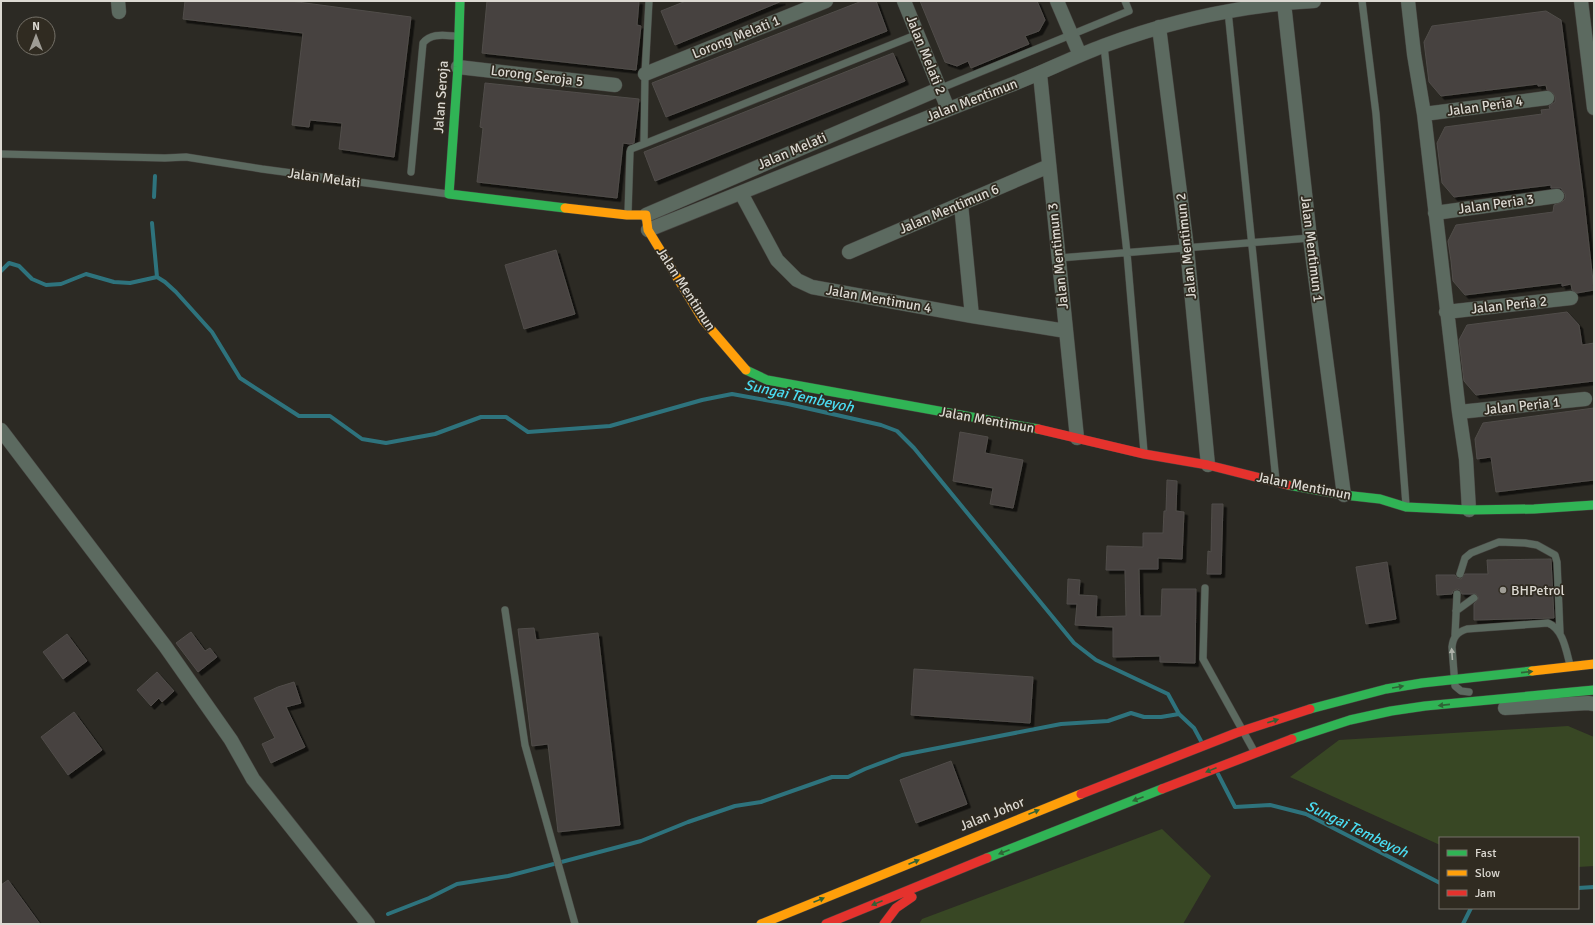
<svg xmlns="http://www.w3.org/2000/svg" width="1595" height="925" viewBox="0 0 1595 925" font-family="Signika,sans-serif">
	<defs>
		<filter id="shadow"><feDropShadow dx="3.5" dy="3.5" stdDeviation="0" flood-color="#0009"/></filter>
	</defs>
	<rect width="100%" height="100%" fill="#2c2a24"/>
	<path fill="#384724" d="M1568,726L1594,737V866L1578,867V838H1440V845L1290,777L1339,740Z
		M1162,829L1211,876L1183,924H919L922,919Z"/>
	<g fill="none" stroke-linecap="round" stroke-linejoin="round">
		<path stroke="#2e737d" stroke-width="4" d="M154,197L155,176
			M152,223L157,277
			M1,271L9,263L19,266L32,279L46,285L61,284L86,274L114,282L130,283L157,277L165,282L176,292L212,332L240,378L299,416H330L362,439L386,443L435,434L481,417H506L528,432L610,426L702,400L732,394L788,404L881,425L897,431L914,448L1074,643L1096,660L1168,694L1179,714L1194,728L1201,741
			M1218,774L1235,807L1270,805L1306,814L1440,883
			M1578,888L1594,887
			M388,914L429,898L457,884L508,876L641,841L688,822L735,806L761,802L832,777H848L865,769L902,755L1061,724L1108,721L1131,713L1144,717H1161L1179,714
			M1463,924L1471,908"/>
	</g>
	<path fill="#46423f" stroke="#514d4a" filter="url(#shadow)" d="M185,1H290L411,17L394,157L339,149L342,123L310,120L309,127L292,125L303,33L183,19Z
		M487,1H639L637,25L641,26L636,70L482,53Z
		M686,1H782L675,45L661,11Z
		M862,1H876L887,31L666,117L652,83Z
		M920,1H1037L1045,20L1039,31L1025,36L1029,44L971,68L968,61L957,66L945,62Z
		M1546,11L1561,20L1583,192L1594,290L1577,293L1572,290L1571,284L1562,286V283L1465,295L1453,281L1451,261L1448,241L1456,225L1553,212L1554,205L1562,202L1565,199V194L1561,188H1551V185L1454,197L1442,183L1437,143L1445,127L1542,114L1541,110L1550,109L1549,106L1555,102V97L1553,93L1547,90L1546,85L1538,86V84L1441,96L1429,82L1424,42L1432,26Z
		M893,53L905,81L655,181L644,152Z
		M485,83L639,99L634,143L630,144L623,143L617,198L477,182L483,128L480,127Z
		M556,250L575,314L524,329L505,265Z
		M1567,312L1579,325L1582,345L1594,343V381L1476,395L1464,381L1459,340L1467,325Z
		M1594,408V480L1496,492L1491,457L1477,459L1475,439L1483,423Z
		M960,432L988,437L985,453L1023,460L1013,508L990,504L993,488L953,481Z
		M1167,480L1177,481L1176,511L1184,512L1182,559L1158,558V569H1139L1140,616H1161L1162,589H1196L1195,663L1160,662V656L1113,657V627L1075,625L1077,604H1067L1068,579L1080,580L1079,595L1097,596L1096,617L1126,616L1125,570H1106L1107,546L1143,547V533H1163L1164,511H1166Z
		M1212,504H1223L1221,574H1207L1208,551L1211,552Z
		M1551,559L1554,618L1474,620V604L1479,598L1476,594H1462L1460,590L1457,589L1453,591L1452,594L1437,595L1436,575H1455L1457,578L1461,579L1465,574H1488L1487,560Z
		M1387,562L1396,619L1366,624L1356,567Z
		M534,628L536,640L598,633L620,825L558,832L548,744L532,746L518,629Z
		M191,632L205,651L210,648L217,657L198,672L176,643Z
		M67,634L87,661L63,679L43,652Z
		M914,669L1033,677L1030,723L911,715Z
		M157,672L174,691L162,702L159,698L151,706L137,690Z
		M294,682L301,703L286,707L305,747L271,763L262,744L275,738L254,698L278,687Z
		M74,712L102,750L68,775L41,737Z
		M951,761L967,804L916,823L900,780Z
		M8,880L40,924H1V885Z"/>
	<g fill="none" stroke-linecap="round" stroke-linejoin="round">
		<defs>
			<path id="lane" d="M1362,1L1376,114L1406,505
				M1228,11L1276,481
				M1104,46L1127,253L1144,452
				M939,89L1129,11L1125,1
				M644,144L918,34
				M1,154L165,158L186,157L262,169L448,194
				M411,172L423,43C432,32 446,36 458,36
				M628,213L630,152L631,149L644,144L645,74L649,1
				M1059,258L1310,238
				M1460,574L1465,558L1471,553L1499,542L1525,543L1537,545L1555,555L1557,562L1560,633
				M1205,588L1203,659L1254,751
				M505,610L525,745L575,924
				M1456,611L1474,598
				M1455,635L1457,594
				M1469,692L1461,691L1455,686L1452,647C1453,637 1457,632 1467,629L1548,623C1563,629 1566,650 1570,665"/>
			<path id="street" d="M118,1L119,12
				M904,1L948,109
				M1057,1L1080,55
				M1408,1L1414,54L1424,114L1459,412L1466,459L1469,510
				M1581,1L1594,108
				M1284,3L1310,238L1344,495
				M1159,27L1187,248L1208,465
				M458,67L615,85
				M645,74L826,1
				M1040,74L1077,438
				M1424,114L1547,98
				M741,193L777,260L797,280L812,287L972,316L1066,331
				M961,204L972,316
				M1435,213L1557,196
				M646,215L939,89
				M648,230C768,182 887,133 1008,86C1040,74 1071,58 1103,46C1170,21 1242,5 1314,1
				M849,252L1049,166
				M1446,312L1571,298
				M1459,412L1585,399
				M1,430L165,646L231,740L253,779L368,924
				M1505,708L1588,703L1594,704"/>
			<path id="fast" d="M460,1L458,67L449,194L565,208
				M746,370L767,380L1038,429
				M1288,485L1344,495L1380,499L1406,507L1469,510L1534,509L1594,505
				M1310,709L1386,689L1422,683L1532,671
				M1292,739L1350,720L1391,711L1425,706L1594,690
				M987,858L1162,789"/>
			<path id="slow" d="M565,208L627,215H646L648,230L703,320L746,370
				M1532,671L1594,664
				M761,924L1081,794"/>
			<path id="jam" d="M1038,429L1144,454L1208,465L1288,485
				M1162,789L1292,739
				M1081,794L1236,733L1310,709
				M826,924L987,858
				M884,924L896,908L912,897"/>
		</defs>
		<use href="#lane" stroke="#474541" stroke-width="8"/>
		<use href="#street" stroke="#474541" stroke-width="15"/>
		<use href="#fast" stroke="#474541" stroke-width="10"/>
		<use href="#slow" stroke="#474541" stroke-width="10"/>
		<use href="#jam" stroke="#474541" stroke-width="10"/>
		<use href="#lane" stroke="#5c6a60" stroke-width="7"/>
		<use href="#street" stroke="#5c6a60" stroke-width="14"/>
		<use href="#fast" stroke="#30b455" stroke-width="9"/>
		<use href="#slow" stroke="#ff9f0a" stroke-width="9"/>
		<use href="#jam" stroke="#e5322d" stroke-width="9"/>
	</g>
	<defs><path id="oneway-solid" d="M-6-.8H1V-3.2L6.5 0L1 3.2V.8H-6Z"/></defs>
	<use fill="#afb2aa" href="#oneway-solid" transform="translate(1452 654) rotate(-94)"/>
	<g fill="#306236">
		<use href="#oneway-solid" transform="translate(1527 672) rotate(-6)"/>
		<use href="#oneway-solid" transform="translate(1398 687) rotate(-10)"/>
		<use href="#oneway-solid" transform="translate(1444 705) rotate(174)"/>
		<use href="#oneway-solid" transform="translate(1273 721) rotate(-18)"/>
		<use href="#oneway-solid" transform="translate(1211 770) rotate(158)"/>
		<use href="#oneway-solid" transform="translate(1138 799) rotate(159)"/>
		<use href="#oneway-solid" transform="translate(1034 812) rotate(-22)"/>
		<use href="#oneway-solid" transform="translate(1004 852) rotate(159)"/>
		<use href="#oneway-solid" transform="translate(914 862) rotate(-23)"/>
		<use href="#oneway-solid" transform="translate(819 900) rotate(-22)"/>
		<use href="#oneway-solid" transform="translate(877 903) rotate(158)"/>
	</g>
	<circle fill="#9e9c95" stroke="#302b21" stroke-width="1.5" cx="1503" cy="590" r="4"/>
	<g text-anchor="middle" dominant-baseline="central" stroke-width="3.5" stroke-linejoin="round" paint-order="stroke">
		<g font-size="14" fill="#dcd9d2" stroke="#302b21">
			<text transform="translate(736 37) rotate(-22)">Lorong Melati 1</text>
			<text transform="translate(926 55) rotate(68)">Jalan Melati 2</text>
			<text transform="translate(537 76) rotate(7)">Lorong Seroja 5</text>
			<text transform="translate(441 97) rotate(-86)">Jalan Seroja</text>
			<text transform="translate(972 100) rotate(-21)">Jalan Mentimun</text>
			<text transform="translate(1485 106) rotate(-8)">Jalan Peria 4</text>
			<text transform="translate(792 151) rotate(-23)">Jalan Melati</text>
			<text transform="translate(324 178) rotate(8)">Jalan Melati</text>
			<text transform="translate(1496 204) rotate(-8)">Jalan Peria 3</text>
			<text transform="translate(949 209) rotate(-23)">Jalan Mentimun 6</text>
			<text transform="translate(1186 246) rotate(-96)">Jalan Mentimun 2</text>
			<text transform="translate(1312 249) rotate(83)">Jalan Mentimun 1</text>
			<text transform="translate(1058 256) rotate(-96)">Jalan Mentimun 3</text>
			<text transform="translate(686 289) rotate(57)">Jalan Mentimun</text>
			<text transform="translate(879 299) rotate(10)">Jalan Mentimun 4</text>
			<text transform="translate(1509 305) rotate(-6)">Jalan Peria 2</text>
			<text transform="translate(1522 406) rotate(-6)">Jalan Peria 1</text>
			<text transform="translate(987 420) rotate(10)">Jalan Mentimun</text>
			<text transform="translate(1304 486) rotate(11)">Jalan Mentimun</text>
			<text transform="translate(992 814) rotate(-22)">Jalan Johor</text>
		</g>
		<g font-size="14" fill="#dcd9d2" stroke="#302b21" text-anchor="start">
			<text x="1511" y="590">BHPetrol</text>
		</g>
		<g font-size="15" font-style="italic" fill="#4adbf1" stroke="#302b21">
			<text transform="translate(799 396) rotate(12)">Sungai Tembeyoh</text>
			<text transform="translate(1357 829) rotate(26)">Sungai Tembeyoh</text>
		</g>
	</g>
	<rect width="1595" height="925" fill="none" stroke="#dcd9d2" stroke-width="4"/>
	<rect x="1439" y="837" width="140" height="72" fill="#302b21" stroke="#757168"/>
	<rect x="1447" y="850" width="20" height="6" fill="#30b455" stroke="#757168"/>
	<text x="1475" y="857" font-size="12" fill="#dcd9d2">Fast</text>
	<rect x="1447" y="870" width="20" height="6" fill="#ff9f0a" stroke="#757168"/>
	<text x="1475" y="877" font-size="12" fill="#dcd9d2">Slow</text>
	<rect x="1447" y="890" width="20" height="6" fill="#e5322d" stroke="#757168"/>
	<text x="1475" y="897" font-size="12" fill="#dcd9d2">Jam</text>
	<g transform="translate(36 36)"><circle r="19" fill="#302b21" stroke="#757168"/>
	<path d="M0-3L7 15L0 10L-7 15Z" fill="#9e9c95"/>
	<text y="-6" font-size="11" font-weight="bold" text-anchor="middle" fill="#dcd9d2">N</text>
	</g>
</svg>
